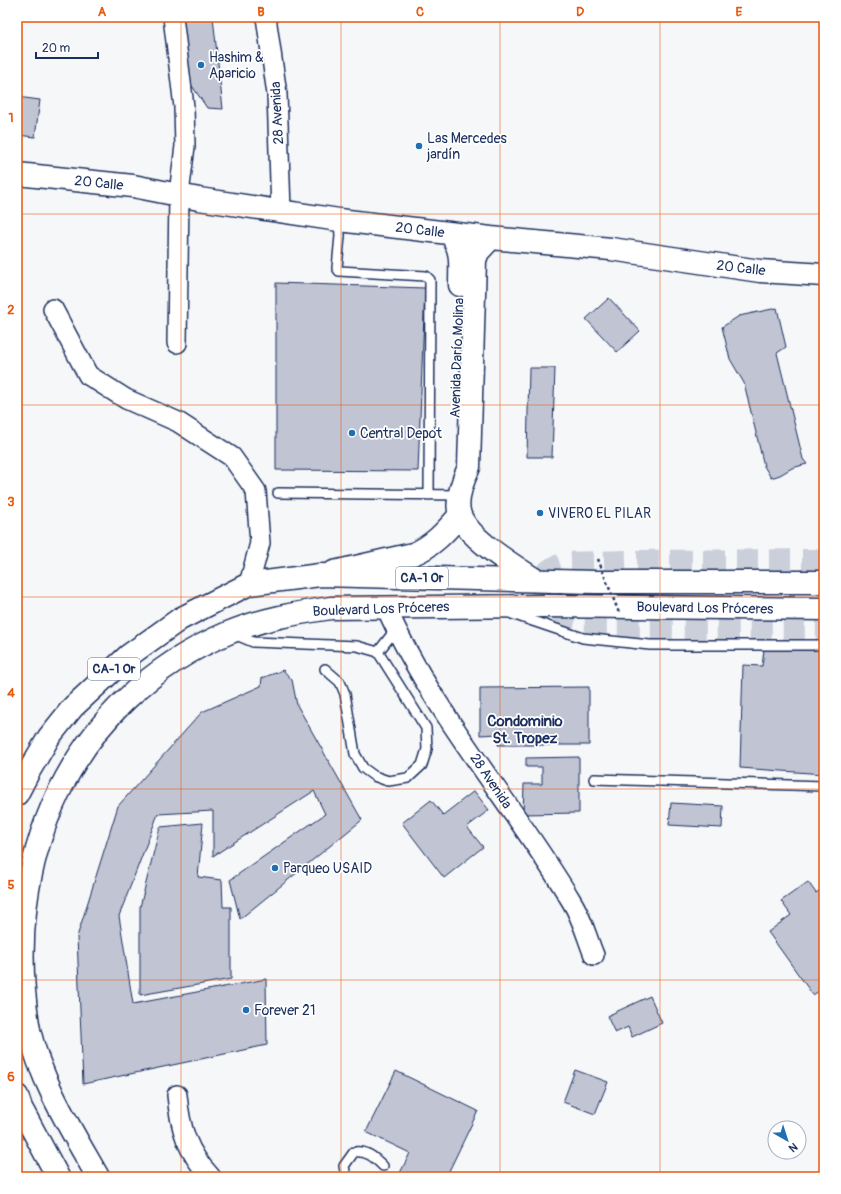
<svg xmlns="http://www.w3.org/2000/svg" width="841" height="1194" viewBox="0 0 841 1194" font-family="Pangolin,sans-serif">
	<rect width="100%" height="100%" fill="#f6f7f9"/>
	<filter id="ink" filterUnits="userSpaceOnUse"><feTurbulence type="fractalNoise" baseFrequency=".025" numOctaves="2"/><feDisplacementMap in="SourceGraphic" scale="8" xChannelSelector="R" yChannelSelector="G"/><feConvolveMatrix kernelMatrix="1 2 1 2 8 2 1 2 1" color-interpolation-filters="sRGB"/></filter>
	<g filter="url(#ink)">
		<path fill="#c0c4d3" stroke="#1b2f5e" d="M181,17H213L223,109L207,108L184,74Z
			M17,97L40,100L35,137L17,135Z
			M276,283L425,288L418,471L276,470Z
			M609,298L640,331L617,352L586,319Z
			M777,308L786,347L777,353L803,459L807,464L792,468L780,475L771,478L764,466L744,383L730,359L722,327L739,316Z
			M529,368H555L552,457H527Z
			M824,649V774L740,768L743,665L762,666L764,650Z
			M283,670L292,680L297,705L362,820L240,919L230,880L325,814L314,791L213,856V811L158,814L119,916L133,1004L266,979L267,1045L83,1084L77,937L118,806L202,712L261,686L262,678Z
			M589,687V745H498V734L480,735V688Z
			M579,757V813L523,814L524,784H542V767H526V758Z
			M474,791L489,810L467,827L483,847L444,878L402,823L431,800L443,815Z
			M671,803L723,806L722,828L669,825Z
			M203,823L198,877L222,880L223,907H231V979L140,995V907L160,827Z
			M808,882L816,893L824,887V992L822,989L813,995L768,932L791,915L781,901Z
			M650,996L662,1023L632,1037L628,1027L615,1033L607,1016Z
			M575,1070L608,1082L595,1114L563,1102Z
			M396,1071L478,1111L449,1171L457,1175L456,1177H398L410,1153L366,1132Z"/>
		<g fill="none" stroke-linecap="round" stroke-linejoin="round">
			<path stroke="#cacfda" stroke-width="22" stroke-dasharray="22 11" stroke-linecap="butt" d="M824,560L628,561L566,563C559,565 551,567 547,572C539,582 542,605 549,614C556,623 570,626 580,628H824"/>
			<defs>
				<path id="service" d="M339,220L340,236L337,268L339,271L426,276L430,280L429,495
					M278,493L460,495
					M512,614L583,638L621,642L650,645H824
					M234,634L253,642L357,646L378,652L426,728L427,749L422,765L408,778L388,781L374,776L363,768L355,754L345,694L340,682L325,669
					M378,652L396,629
					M594,779L824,786
					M346,1177L344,1166L354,1152C366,1150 374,1157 383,1166"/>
				<path id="minor" d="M173,17L184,107L185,146L179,194L177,343
					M266,17L277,94L281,210
					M53,309L88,375L126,399L178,422L232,457L256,491L260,543L249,584
					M386,607C433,714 513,803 572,902C582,918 587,938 594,955
					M177,1095C180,1128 187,1152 211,1177"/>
				<path id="secondary" d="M17,174L133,186L199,199L339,220L491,238L611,249L760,271L824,275
					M450,233C463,251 460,264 460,285
					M491,238L478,252L475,260L469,467C463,480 455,501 460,515C468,538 514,566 534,579
					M334,572L413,554C433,546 446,531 460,515"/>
				<path id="trunk" d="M17,794L29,771L49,737L73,707L128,656L180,619L249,584L320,575L595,582H824
					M17,1096L21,1108L58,1177
					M98,1177C72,1131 41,1082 29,1030C0,862 69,700 228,633C261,619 297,613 331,608L545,606L824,609"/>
			</defs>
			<use href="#service" stroke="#1b2f5e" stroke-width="12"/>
			<use href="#minor" stroke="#1b2f5e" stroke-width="22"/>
			<use href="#secondary" stroke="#1b2f5e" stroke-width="25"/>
			<use href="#trunk" stroke="#1b2f5e" stroke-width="25"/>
			<use href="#service" stroke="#fff" stroke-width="9"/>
			<use href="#minor" stroke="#fff" stroke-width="19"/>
			<use href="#secondary" stroke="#fff" stroke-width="22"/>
			<use href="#trunk" stroke="#fff" stroke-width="22"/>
			<path stroke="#1b2f5e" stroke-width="2.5" stroke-dasharray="3 3" stroke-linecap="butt" d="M598,559L619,613"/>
		</g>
	</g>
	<path fill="none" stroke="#e8590c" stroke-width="1" stroke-opacity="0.55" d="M181,17V1177M341,17V1177M500,17V1177M660,17V1177M17,214H824M17,405H824M17,597H824M17,789H824M17,980H824"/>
	<g fill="#1f6fb2" stroke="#fff" stroke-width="1.5">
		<circle cx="201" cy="65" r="4"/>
		<circle cx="419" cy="146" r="4"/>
		<circle cx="352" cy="433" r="4"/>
		<circle cx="540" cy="513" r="4"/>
		<circle cx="275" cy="868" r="4"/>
		<circle cx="246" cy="1010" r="4"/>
	</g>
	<g text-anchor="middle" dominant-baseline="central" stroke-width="3.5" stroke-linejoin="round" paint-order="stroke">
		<g fill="#fff" stroke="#5f6d8e" stroke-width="1">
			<rect x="396" y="567" width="52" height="22" rx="3"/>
			<rect x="88" y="658" width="52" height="22" rx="3"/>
		</g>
		<g font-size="13" font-weight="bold" fill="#1b2f5e">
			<text x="422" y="578">CA-1 Or</text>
			<text x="114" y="669">CA-1 Or</text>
		</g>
		<g font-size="14" fill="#1b2f5e" stroke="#fff" text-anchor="start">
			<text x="209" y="57">Hashim &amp;<tspan x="209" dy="16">Aparicio</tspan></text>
			<text x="427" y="138">Las Mercedes<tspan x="427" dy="16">jardín</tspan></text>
			<text x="360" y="433">Central Depot</text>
			<text x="548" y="513">VIVERO EL PILAR</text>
			<text x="283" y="868">Parqueo USAID</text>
			<text x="254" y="1010">Forever 21</text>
		</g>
		<g font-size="14" fill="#1b2f5e" stroke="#fff">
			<text transform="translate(277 113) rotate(-93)">28 Avenida</text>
			<text transform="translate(99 183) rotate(6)">20 Calle</text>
			<text transform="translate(420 230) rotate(7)">20 Calle</text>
			<text transform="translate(741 268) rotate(7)">20 Calle</text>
			<text transform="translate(457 358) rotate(-88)">Avenida Darío Molina</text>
			<text transform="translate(705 608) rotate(1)">Boulevard Los Próceres</text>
			<text transform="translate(381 609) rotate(-2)">Boulevard Los Próceres</text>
			<text transform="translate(491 781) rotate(56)">28 Avenida</text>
		</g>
		<g font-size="15" font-weight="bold" fill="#1b2f5e" stroke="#fff">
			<text x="525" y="721">Condominio<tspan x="525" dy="17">St. Tropez</tspan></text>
		</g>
	</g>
	<rect width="841" height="1194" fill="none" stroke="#fff" stroke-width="44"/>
	<g transform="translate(787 1140) rotate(141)"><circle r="19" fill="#ffffff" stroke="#a4acbf"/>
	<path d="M0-3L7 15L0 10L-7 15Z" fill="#1f6fb2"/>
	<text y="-6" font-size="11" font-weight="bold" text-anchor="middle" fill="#1b2f5e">N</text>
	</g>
	<path d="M36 52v6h62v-6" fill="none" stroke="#1b2f5e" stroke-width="2"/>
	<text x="42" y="52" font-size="12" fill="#1b2f5e" stroke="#ffffff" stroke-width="3" paint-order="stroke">20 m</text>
	<rect x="22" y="22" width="797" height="1150" fill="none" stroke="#e8590c" stroke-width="1.5"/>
	<g font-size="13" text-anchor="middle" font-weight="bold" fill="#e8590c">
		<text x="102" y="16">A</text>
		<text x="261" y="16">B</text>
		<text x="420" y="16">C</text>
		<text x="580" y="16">D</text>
		<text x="739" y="16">E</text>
		<text x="11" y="122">1</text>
		<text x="11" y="314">2</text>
		<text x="11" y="506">3</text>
		<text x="11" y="697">4</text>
		<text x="11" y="889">5</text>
		<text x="11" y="1081">6</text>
	</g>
</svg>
